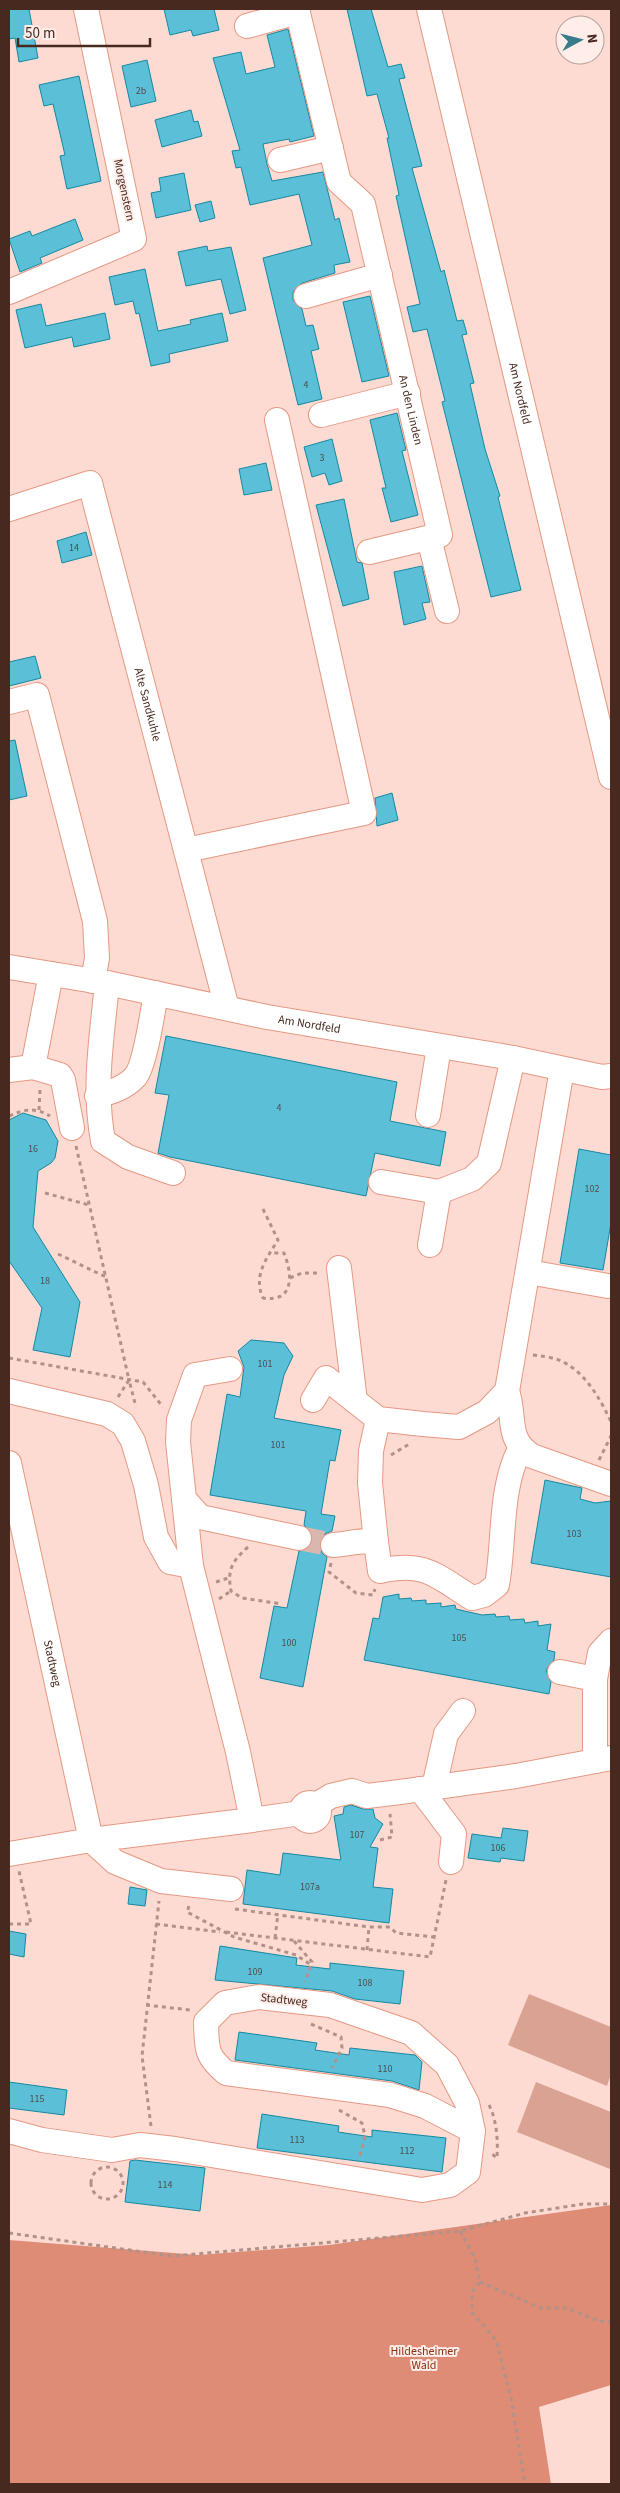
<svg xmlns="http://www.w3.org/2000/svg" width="620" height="2493" viewBox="0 0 620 2493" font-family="'Source Sans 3',sans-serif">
	<rect width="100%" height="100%" fill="#fddbd2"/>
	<path fill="#daa292" d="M529,1994L611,2027V2074L607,2086L508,2045Z
		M536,2082L611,2112L610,2169L517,2132Z"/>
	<path fill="#de8c76" d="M611,2205V2385L539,2407L551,2484H9V2240L199,2255L329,2245Z"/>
	<path fill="#5bbfd7" stroke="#1589a0" d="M9,9H29L38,58L19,62L15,38L9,39Z
		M164,9H214L219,30L193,36L191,30L170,35Z
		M347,9H371L388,67L401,64L405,78L399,79L422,166L412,168L441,272L444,270L457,321L463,320L467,334L462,335L474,383L470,384L485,449L500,496L498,497L521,590L491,597L442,402L445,401L427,329L413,332L407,307L420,304L396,196L399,195L387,138H389L377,94L367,96Z
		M288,29L314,136L290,142L289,139L263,144L267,164L272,181L323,172L335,220L339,218L350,262L334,265L335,273L302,283L293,292V300L302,309L306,326L313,325L319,349L311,351L322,399L298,405L263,258L312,245L299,194L250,205L241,167L236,168L232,151L240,150L213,58L241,52L246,74L275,67L267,35Z
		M147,60L156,101L131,107L122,66Z
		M79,76L101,181L67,189L60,156L65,155L53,104L44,106L39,85Z
		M191,110L194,122L198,121L202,136L162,147L155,120Z
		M184,173L191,210L156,218L151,193L161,191L159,178Z
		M211,201L215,218L200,222L195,205Z
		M75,219L83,240L40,258L42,263L20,272L9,239L30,231L32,236Z
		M207,246L208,251L231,247L246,310L230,314L221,279L186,286L178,252Z
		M145,269L158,331L191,324L190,320L222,313L228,341L169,354L170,362L151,366L139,313L136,314L133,301L115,305L109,277Z
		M370,296L389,376L362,382L343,302Z
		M41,304L46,326L105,313L110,339L74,347L72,337L25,348L16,310Z
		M397,413L406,450L402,451L418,515L391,522L382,488H386L370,420Z
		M332,439L342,481L329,485L325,473L312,477L304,447Z
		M266,463L272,490L244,495L239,469Z
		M344,499L357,562L362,563L369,599L343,606L316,505Z
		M86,532L92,555L62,563L57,541Z
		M422,566L430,602L422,603L426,619L404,625L394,572Z
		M35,656L41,678L9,686V662Z
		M15,740L27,796L9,800V741Z
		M392,793L398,820L377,826L375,798Z
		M166,1036L397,1082L390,1121L446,1132L440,1166L375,1153L366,1196L170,1157L158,1153L169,1095L155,1093Z
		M23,1113L46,1120L58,1141L55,1158L51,1163L38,1171L33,1227L80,1302L70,1357L33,1350L42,1308L9,1261V1120Z
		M579,1149L611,1155V1223L603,1270L560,1263Z
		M251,1340L284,1343L293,1356L284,1375L274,1418L341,1430L335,1461L330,1460L321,1514L335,1516L332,1531L325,1534L320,1540L322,1553L327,1557L303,1687L260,1678L274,1606L287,1608L299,1551L309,1548L312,1541V1533L304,1525L306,1511L210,1495L227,1394L240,1397L244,1367L238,1351Z
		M545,1480L582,1488L580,1499L595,1503L611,1501V1577L531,1563Z
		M399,1594V1599L411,1598L412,1601L426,1600V1604L441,1603V1607L455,1605L456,1609L482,1615L495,1614L496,1617L509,1616L510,1620L524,1619L525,1623L538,1621V1626L551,1624L547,1650L555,1652L554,1660L546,1670L551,1682L549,1694L364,1660L373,1618L379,1619L383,1597Z
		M351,1805L363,1809H373L375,1818L383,1824L370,1847L378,1848L373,1887L393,1889L389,1923L243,1904L247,1870L280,1875L283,1853L341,1860L334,1816L343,1814L344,1807Z
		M503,1828L528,1831L524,1861L501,1858L500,1862L468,1858L472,1834L501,1838Z
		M130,1887L147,1890L145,1906L128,1904Z
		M9,1931L26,1934L24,1957L9,1954Z
		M220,1946L297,1958L296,1965L330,1969V1963L404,1971L400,2004L355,1999L332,1991L215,1980Z
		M239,2032L317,2043L315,2050L349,2055L350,2048L415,2055L422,2062L419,2090L392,2081L235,2060Z
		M9,2082L67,2090L64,2115L9,2108Z
		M262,2114L339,2126L338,2132L372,2137V2130L446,2138L442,2172L257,2148Z
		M135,2160L205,2168L200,2211L125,2202L130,2161Z"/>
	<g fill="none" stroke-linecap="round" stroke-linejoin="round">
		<path stroke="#d9b7ae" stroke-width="24" stroke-dasharray="24 12" stroke-linecap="butt" d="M299,1538L333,1545"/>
		<defs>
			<g id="minor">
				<path id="s1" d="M297,9L339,182L363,204L440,535L369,552"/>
				<path id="s2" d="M429,9L611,777"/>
				<path d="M247,26L298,12"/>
				<path d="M280,160L331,148"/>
				<path d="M9,292L134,239L86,9"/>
				<path d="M306,296L380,275"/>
				<path d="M321,415L408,393"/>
				<path id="s3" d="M9,509L90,483L227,1008"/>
				<path d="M429,538L447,611"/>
				<path d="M9,702L37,695L95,921L97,958L93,981"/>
				<path d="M186,850L364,813L277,420"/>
				<path id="s4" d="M9,967L107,983L267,1017L513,1058L602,1077L611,1076"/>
				<path d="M51,974L33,1067L60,1075L63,1080L72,1128"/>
				<path d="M107,983C102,1038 93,1086 103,1141L128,1157L173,1173"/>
				<path d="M9,1070L33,1067"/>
				<path d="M97,1096C111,1092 125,1088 135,1077C145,1066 153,1010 156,993"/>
				<path d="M428,1115L439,1047"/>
				<path d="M381,1182L439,1192L430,1245"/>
				<path d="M439,1192L472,1179L489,1163L513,1058"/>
				<path d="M339,1268L355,1401"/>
				<path d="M528,1272L608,1286"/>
				<path d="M230,1369L195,1375L179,1420L178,1442L184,1499L200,1517L299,1538"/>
				<path d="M9,1391L107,1414L123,1424L133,1441L146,1485L156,1537L170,1562L191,1566"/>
				<path d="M507,1391C516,1417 505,1439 532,1456L611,1484"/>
				<path d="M313,1400L326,1378L378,1419L423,1424L459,1427L487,1412L507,1391L562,1069"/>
				<path id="s5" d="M9,1463L91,1840L9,1854"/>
				<path d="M184,1499L191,1566L238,1752L252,1820L91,1840L115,1862L161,1881L231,1889"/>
				<path d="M376,1542L370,1483L371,1451L378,1419"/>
				<path d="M333,1545C348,1544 363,1539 376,1542L380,1571C425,1561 435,1575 472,1598L484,1595L497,1585C505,1540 499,1490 520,1449"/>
				<path d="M560,1672L595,1679"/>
				<path d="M595,1761V1679L600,1653L611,1641"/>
				<path d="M434,1787L446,1734L463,1711"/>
				<path d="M420,1789L454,1834L451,1862"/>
				<circle cx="310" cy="1812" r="9"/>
				<path d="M316,1805L331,1796L352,1791L367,1796L400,1792L516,1776L611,1758"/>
				<path d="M252,1820L301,1813"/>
				<path d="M9,2131L42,2140L112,2150L140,2145L175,2149L422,2190L450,2185L468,2172L473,2131L467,2103L447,2065L411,2033L330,2005L259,1997L225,2003L206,2022C207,2049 205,2055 226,2073L390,2095L425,2106L473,2131"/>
			</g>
		</defs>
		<use href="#minor" stroke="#e59883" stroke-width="26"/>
		<path stroke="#b29188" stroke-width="3" stroke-dasharray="4 4" stroke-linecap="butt" d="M39,1110L40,1090
			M9,1116C26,1109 34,1107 50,1116
			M76,1146L129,1380
			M45,1193L89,1205
			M263,1209L278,1240C266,1259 253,1276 263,1298C294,1303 293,1275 284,1253H270
			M58,1254L106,1277
			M290,1278L302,1273H321
			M533,1355C541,1356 549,1357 556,1359C583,1368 600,1398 611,1422
			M9,1358L143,1382L163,1407
			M118,1397L129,1380L136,1407
			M391,1455L411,1443
			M599,1460L611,1436
			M248,1547C232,1561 227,1570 231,1591L242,1598L282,1604
			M331,1563L329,1572L356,1593L373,1595L375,1589
			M216,1582L228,1578
			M219,1599L231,1591
			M380,1840L392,1837L390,1814
			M189,1906L187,1912L234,1937L296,1955L311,1965
			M235,1909L369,1927H390L396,1933L434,1937
			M9,1924H31L19,1871
			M156,1924L220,1932
			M226,1932L430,1957L446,1880
			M275,1938L278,1914
			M294,1941L312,1962L305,1982
			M367,1950L369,1927
			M146,2005L190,2010
			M311,2024L341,2037L342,2048L332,2068
			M489,2105C497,2121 498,2140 497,2158L491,2153
			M339,2110L362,2123L365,2136L359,2159
			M151,2126L142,2056L159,1901
			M91 2183a16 16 0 1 1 32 0a16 16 0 1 1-32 0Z
			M460,2231L475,2258L480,2282L472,2292V2312L496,2340L511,2398L525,2484
			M9,2233L172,2256L460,2231L525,2213L583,2204H611
			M480,2282L541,2308H566L599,2321L611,2322"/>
		<use href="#minor" stroke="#fff" stroke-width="24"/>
	</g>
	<g text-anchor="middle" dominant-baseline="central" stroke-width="4" stroke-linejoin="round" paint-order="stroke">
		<g font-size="10" fill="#4d4e4e">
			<text x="141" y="91">2b</text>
			<text x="306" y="385">4</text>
			<text x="322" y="458">3</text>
			<text x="74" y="548">14</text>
			<text x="279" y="1108">4</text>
			<text x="33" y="1149">16</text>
			<text x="592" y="1189">102</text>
			<text x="45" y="1281">18</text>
			<text x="265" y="1364">101</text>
			<text x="278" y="1445">101</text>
			<text x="574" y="1534">103</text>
			<text x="459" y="1638">105</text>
			<text x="289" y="1643">100</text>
			<text x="357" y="1835">107</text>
			<text x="498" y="1848">106</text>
			<text x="310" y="1887">107a</text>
			<text x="255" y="1972">109</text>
			<text x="365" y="1983">108</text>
			<text x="385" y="2069">110</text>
			<text x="37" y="2099">115</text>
			<text x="297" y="2140">113</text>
			<text x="407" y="2151">112</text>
			<text x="165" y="2185">114</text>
		</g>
		<g font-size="12" fill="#482920" stroke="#feede8">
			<text transform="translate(124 190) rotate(78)">Morgenstern</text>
			<text stroke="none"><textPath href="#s2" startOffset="395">Am Nordfeld</textPath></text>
			<text stroke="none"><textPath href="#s1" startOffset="422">An den Linden</textPath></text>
			<text stroke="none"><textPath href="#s3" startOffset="314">Alte Sandkuhle</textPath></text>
			<text stroke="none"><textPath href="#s4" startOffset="306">Am Nordfeld</textPath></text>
			<text stroke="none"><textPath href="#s5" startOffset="205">Stadtweg</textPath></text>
			<text transform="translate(284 2000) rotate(6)">Stadtweg</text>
		</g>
		<g font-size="12" fill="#8f2f14" stroke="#feede8">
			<text x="424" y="2351">Hildesheimer<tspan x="424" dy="14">Wald</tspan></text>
		</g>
	</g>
	<rect width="620" height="2493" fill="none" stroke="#482920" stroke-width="20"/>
	<g transform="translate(580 40) rotate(83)"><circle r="24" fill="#feede8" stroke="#b59f98"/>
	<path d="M0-4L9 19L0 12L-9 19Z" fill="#387b8b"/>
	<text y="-8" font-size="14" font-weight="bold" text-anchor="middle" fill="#482920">N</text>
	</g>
	<path d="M18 38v8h132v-8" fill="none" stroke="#482920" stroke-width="2.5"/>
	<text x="25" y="38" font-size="15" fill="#482920" stroke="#feede8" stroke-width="4" paint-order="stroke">50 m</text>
</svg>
